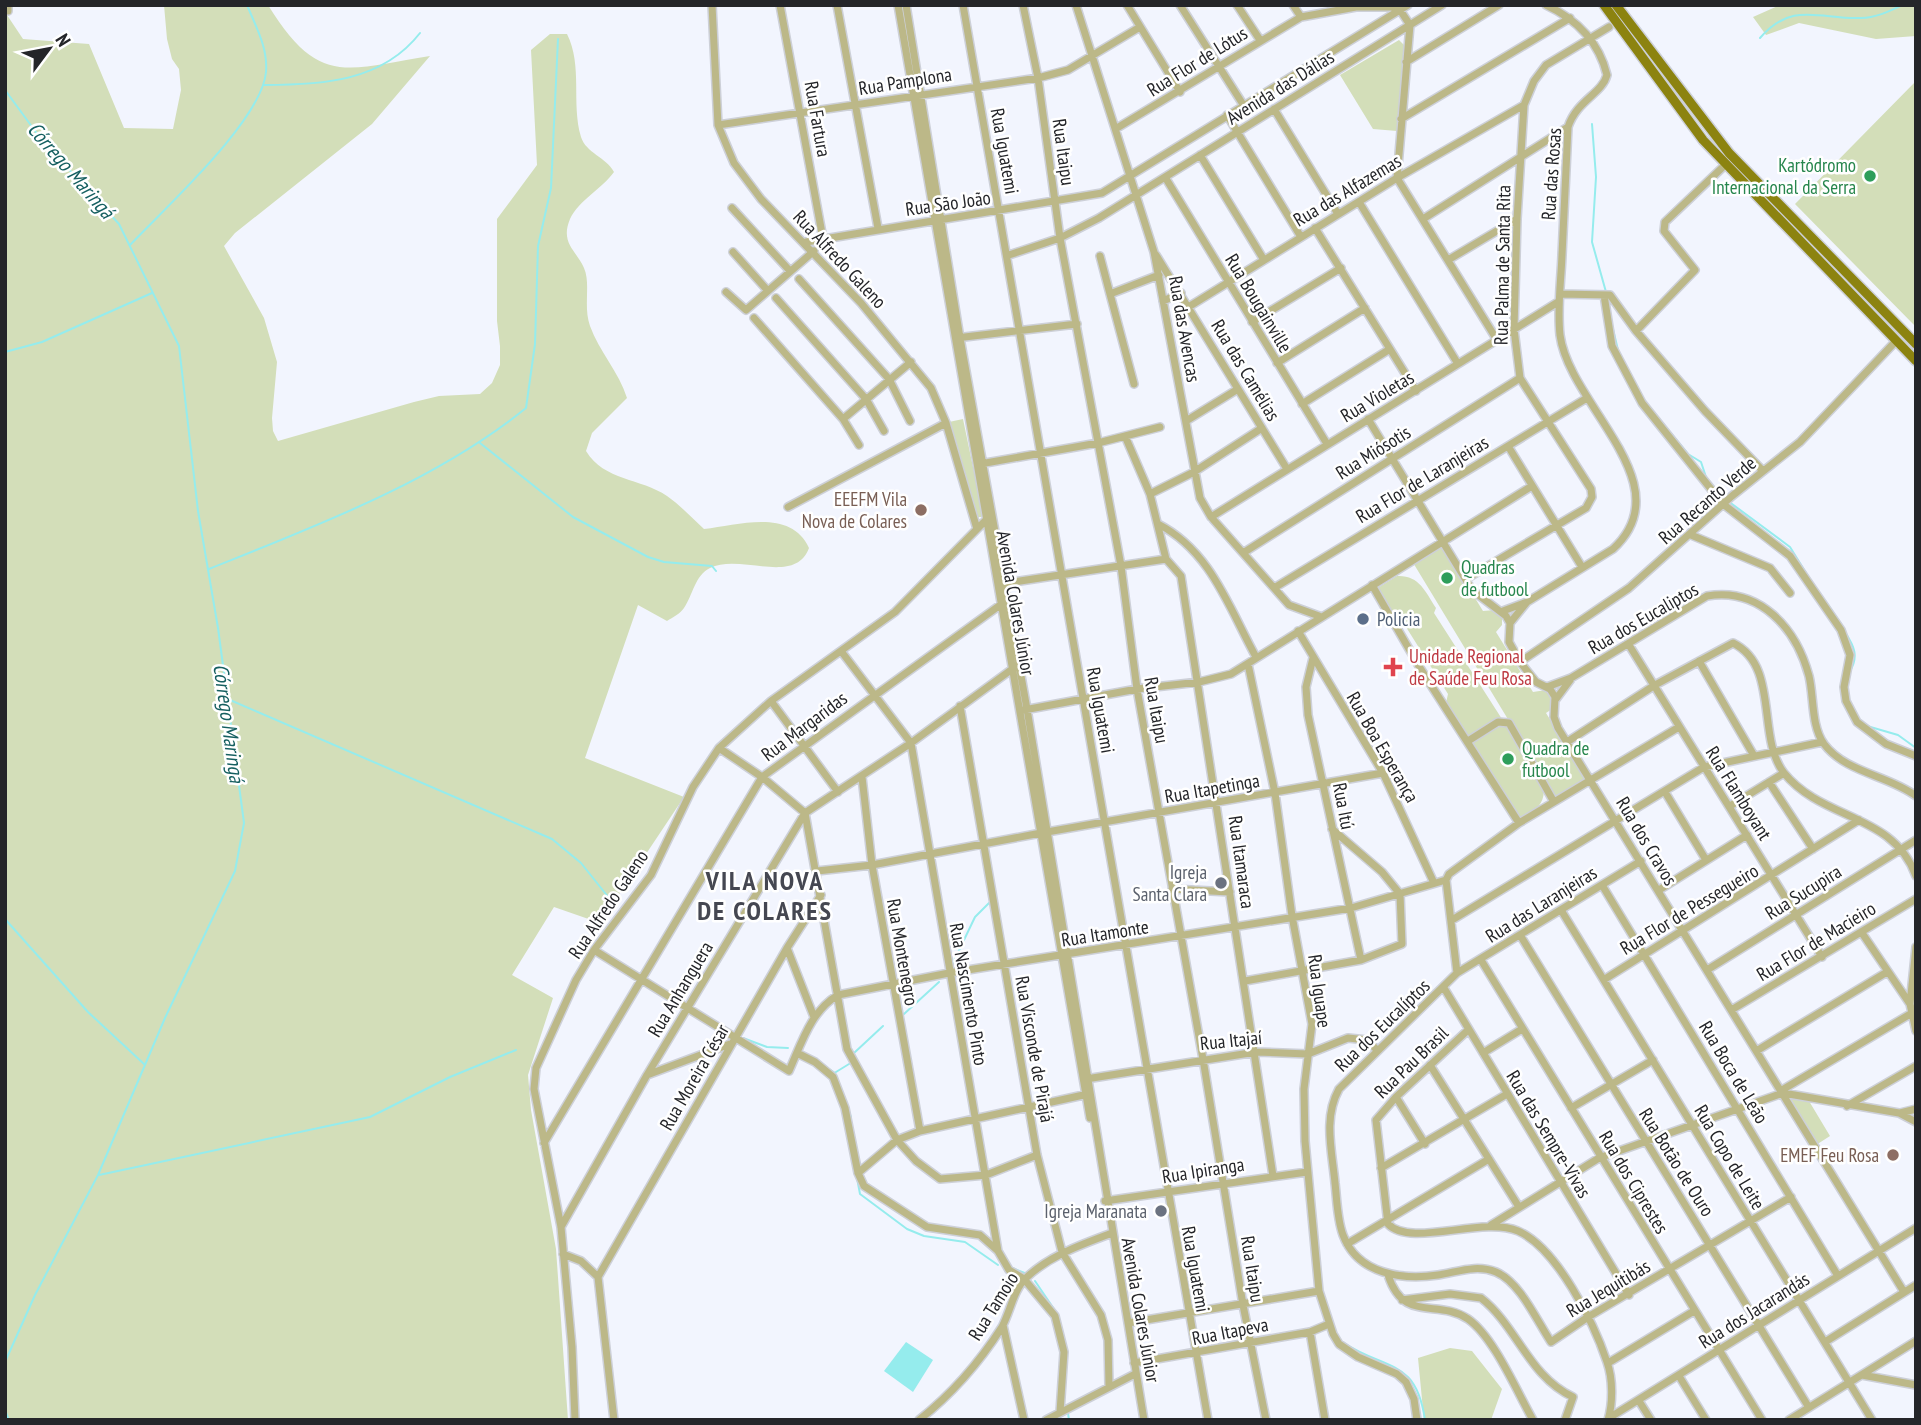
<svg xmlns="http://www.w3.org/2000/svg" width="1921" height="1425" viewBox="0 0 1921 1425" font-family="'PT Sans Narrow',sans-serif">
	<rect width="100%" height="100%" fill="#f2f5fe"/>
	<path fill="#d3deb9" d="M164,5H268C319,88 347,69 430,56L372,124L235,233L224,246L264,318L277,362L272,418L273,431L278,441L414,402L439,396L480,394L492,383L500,365V346L497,321V219L537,165L531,50L550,34H567C583,66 571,103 581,137C586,153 606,157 614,172C602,189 579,200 570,219C560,243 576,250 584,268C591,284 583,306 590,326C599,351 619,372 627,398L592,433L586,451C604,481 641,478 667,496C680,505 692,518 704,529C739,525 791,508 809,548C795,586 740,553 710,568C695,575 693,595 684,608C680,614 673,617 667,621L638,605L585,758L684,797L600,923L554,907L512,975L553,998L528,1075L531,1110L556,1249L568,1420H5V12L23,39L89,44L124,128L173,129L181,90L179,69L172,59L167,39Z
		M1780,5H1916V36L1876,39L1799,23L1766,35L1753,17Z
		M1399,40L1404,45L1397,131L1373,129L1340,75Z
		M1916,81V327L1795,204Z
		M963,419L983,515L981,517H977L949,427V422Z
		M1441,543L1483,611L1495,610L1502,616V625L1496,632L1533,692L1546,690L1553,696L1552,709L1546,713L1588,781L1557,800L1412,561Z
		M1397,576C1419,575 1425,591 1436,608L1434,613L1543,783C1547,804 1536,810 1519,820L1446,703L1448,694L1401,619L1393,617L1376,589Z
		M1787,1098L1809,1101L1830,1136L1816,1145Z
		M1450,1348L1472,1351L1502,1389L1491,1420H1424L1418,1358Z"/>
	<path fill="#95eced" d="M906,1342L933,1360L913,1392L884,1371Z"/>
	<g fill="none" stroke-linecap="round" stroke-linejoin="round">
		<path stroke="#95eced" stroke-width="2" d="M1760,38C1792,0 1822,20 1861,18C1875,18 1890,11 1903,5
			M264,85C321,85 382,82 420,33
			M5,90L41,139L119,224L179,346L198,511L218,628L244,823L235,871L165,1018L98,1175L35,1295L5,1362
			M1592,124L1596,177L1592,242L1606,292
			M130,245C165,208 262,120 266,72C268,48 256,27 247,5
			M1612,325L1618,350
			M5,352L42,342L152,293
			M1649,407L1688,454L1701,462L1707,480
			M480,443L573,517L648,557L664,562L712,566L716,571
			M1728,501L1790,547L1811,581
			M209,569C316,526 436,481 526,408L535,344L538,246L551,188L558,39
			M1826,602L1841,624
			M1845,632C1854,646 1859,656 1850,671
			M230,700L552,839L581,863L609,898
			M1867,726L1898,735L1916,748
			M5,919L88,1012L144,1064
			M952,965L975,917L989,903
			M904,1014L939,982
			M743,1038L767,1047L788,1048
			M803,1052L835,1073L851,1117
			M854,1053L883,1026
			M836,1072L849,1064
			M99,1175L370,1117L450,1077L516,1050
			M857,1178L860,1194L907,1229L924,1236L965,1242L998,1265
			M1010,1267L1027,1274
			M1035,1281L1054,1309
			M1344,1343C1387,1371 1416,1358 1425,1420
			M5,1410L9,1420
			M1068,1413L1069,1420"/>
		<defs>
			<path id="minor" d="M712,5L718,125L734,163L761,199L861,303L931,388L946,423L977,529
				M780,5L823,239
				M837,5L878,228
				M898,5L1090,1118
				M906,5L960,338L1027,709L1144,1420
				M963,5L1208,1420
				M1023,5L1038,78L1060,238L1121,566L1137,689L1203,1059L1243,1305L1266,1420
				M1076,5L1154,252L1200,498L1211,517L1289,605L1319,616
				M1127,5L1180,92
				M1180,5L1244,106
				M1237,5L1260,40
				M1293,5L1301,17
				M8,11V5
				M1410,25L1397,178L1497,340
				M1406,62L1499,5
				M1274,109L1338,214
				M1227,115L1301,237
				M1401,119L1570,18
				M718,125L1038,78L1068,70L1140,27
				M1117,128L1301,17L1356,7H1391L1400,10L1410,25
				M1200,155L1264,260
				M1165,177L1327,444
				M1359,202L1458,364
				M732,208L790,271
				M1423,219L1568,127
				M1315,228L1416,391
				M806,242L1102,193L1408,5
				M733,252L768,291
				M1009,255L1060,238L1099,218L1442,5
				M1156,255L1287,469
				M1100,256L1110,294
				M1448,260L1517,219
				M799,279L889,379L910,421
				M726,292L746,310L814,251
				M1560,294L1610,295L1636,331L1695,270L1664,231L1665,222L1725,165
				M1604,295L1612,346L1642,403L1723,504L1790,556L1841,630L1850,655L1844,687L1846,701L1857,722L1886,744L1916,756
				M776,298L866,399L884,431
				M1163,301L1181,293
				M1190,306L1397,178L1524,105
				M754,318L843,419
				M1252,322L1341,268
				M1636,331L1705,411L1763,471
				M956,338L1077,324
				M1277,363L1365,308
				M1134,384L1110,294L1159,275
				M1302,404L1390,349
				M1368,419L1472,590L1506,616L1510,623L1509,642L1520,662L1536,682L1550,689L1555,697L1554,717L1558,728L1904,1292
				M1186,421L1238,389
				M1125,436L1150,494L1166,559
				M859,445L843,419L911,362
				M1508,446L1582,567
				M980,464L1098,443L1160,427
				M1150,494L1194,472L1262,428
				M788,507L946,423
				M1211,517L1558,302
				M1158,524C1211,551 1229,608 1256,657
				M1691,535L1770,568L1790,593
				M1243,553L1520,378
				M1166,559L1181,576L1273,1176
				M1466,579L1586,508L1592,497L1591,489L1520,378L1514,329L1517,219L1524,105L1534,81L1546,65L1609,27
				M1000,584L1166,559
				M1372,585L1420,668L1519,823
				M1274,588L1587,398
				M1503,611L1527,602L1613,549C1684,484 1569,405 1560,335C1557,308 1561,282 1562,255C1564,213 1566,170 1568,127C1577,100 1602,94 1607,75C1599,42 1576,19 1546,5
				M1510,623L1527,602
				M1298,631L1383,773L1434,883
				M1629,645L1822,957
				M841,651L911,743L998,1251
				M1313,658L1306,687L1308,715L1361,960
				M1699,661L1753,754
				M1520,662L1629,588L1732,496L1800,442L1896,341
				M1248,664L1275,793L1292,916L1312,1024L1304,1089L1305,1141L1319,1291L1333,1334L1339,1344L1358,1357L1397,1374L1406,1382L1414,1399L1417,1420
				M1547,687L1571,678L1707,596C1760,587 1796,628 1809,676C1814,697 1811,726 1824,744C1846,773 1888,775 1916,796
				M1556,699L1571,679
				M771,701L838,792
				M960,706L1037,1155L1062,1252L1101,1315L1108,1340L1109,1386
				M1024,710L1137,689L1199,682L1231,674L1532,486
				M1679,727L1519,823L1449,874L1446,880L1457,973L1339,1089C1323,1118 1332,1151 1335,1183C1337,1200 1337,1219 1343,1235C1358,1275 1403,1280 1438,1275C1458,1272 1476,1264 1496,1272C1520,1282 1537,1321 1551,1342L1588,1317L1791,1197
				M1468,741L1498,722L1509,723L1554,802
				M1567,742L1655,685L1733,643C1780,666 1756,737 1784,773C1823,821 1893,813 1916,876
				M719,748L762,777L805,813L847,1049L897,1140L916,1161L940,1179L986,1175L1037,1155
				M862,777L872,865L920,1131
				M1769,782L1813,849
				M1665,792L1706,860
				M1730,806L1784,773
				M1047,832L1383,773
				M817,871L872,865L1041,833
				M1602,885L1838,1276
				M1172,889L1230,892
				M1659,890L1747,835
				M1561,910L1872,1420
				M1452,920L1704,767L1822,742
				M1862,933L1910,1004
				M1520,935L1808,1406
				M1916,947L1910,1004L1916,1031
				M787,948L814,1017
				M594,950L789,1071C802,1042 811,1011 838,995L949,973L1351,908L1446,880
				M1481,960L1762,1420
				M1707,970L1916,840
				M1457,973L1641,861
				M1605,979L1859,820
				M1245,981L1361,960L1402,944L1400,894L1382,872L1332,829
				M1444,988L1629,1295
				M1733,1009L1916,899
				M1468,1030L1396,1097L1376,1120L1388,1224C1411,1248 1482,1216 1518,1231C1557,1248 1594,1323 1607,1362C1613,1379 1613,1403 1608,1420
				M1758,1050L1887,972
				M797,1053L815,1062L833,1077L845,1108L858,1173L864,1186L927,1227L980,1235L998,1251L1009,1270L1024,1279L1055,1316L1064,1352L1060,1412
				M1483,1053L1522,1029
				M1430,1065L1519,1207
				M647,1075L730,1044
				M1086,1079L1256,1052L1308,1054L1348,1038L1367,1040L1377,1050
				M1782,1090L1912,1013
				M1396,1097L1425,1144
				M1847,1106L1916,1066
				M1571,1108L1653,1060
				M1900,1113L1916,1109
				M544,1143L762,777L1003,603
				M1381,1168L1507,1094
				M858,1173L897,1140L920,1131L1088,1094
				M1105,1201L1307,1172
				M1491,1225L1599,1158L1783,1093L1899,1113L1916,1122
				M561,1227L647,1075L805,813L911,743L1015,667
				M1347,1244L1489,1159
				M563,1254L581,1261L598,1277L614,1420
				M1388,1275C1404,1324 1437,1298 1468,1319C1494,1337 1517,1392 1533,1420
				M598,1277L787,948L821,895
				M1402,1300L1450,1294L1481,1298C1517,1326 1529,1377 1573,1397L1565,1420
				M1128,1323L1319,1291
				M1003,1325L1024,1420
				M1310,1332L1325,1420
				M1825,1342L1916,1285
				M1134,1363L1310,1332L1329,1324
				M1608,1363L1694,1311
				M1862,1375L1916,1385
				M1679,1376L1706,1420
				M1639,1401L1651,1420
				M1609,1418L1916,1228
				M575,1420L572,1347L561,1227L534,1089L536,1068L576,980L594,950L651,875L693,787L719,748L771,701L895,612L986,520
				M919,1420C952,1394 979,1363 1002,1327C1010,1312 1014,1289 1026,1278C1050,1255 1081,1245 1112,1233
				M1046,1420L1135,1374
				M1789,1420L1916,1341"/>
			<path id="major" d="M1604,5L1703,140L1916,361
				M1616,5L1729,153L1916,344"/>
		</defs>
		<use href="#minor" stroke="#cdd0d8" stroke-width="10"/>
		<use href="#major" stroke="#cdd0d8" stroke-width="12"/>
		<use href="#minor" stroke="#bcb888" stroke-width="7"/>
		<use href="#major" stroke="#8c8310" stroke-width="9"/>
	</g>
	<g fill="#2e9e5b" stroke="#fff" stroke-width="2.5">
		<circle cx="1870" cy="176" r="7"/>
		<circle cx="1447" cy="578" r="7"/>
		<circle cx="1508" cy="759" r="7"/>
	</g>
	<g fill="#8d6e63" stroke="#fff" stroke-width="2.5">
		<circle cx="921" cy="510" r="7"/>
		<circle cx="1893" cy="1155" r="7"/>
	</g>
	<circle fill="#5c6f8a" stroke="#fff" stroke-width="2.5" cx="1363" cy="619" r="7"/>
	<path fill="#e0444e" stroke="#fff" stroke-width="2.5" d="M1389.5 656.5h7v7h7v7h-7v7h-7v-7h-7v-7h7z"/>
	<g fill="#6b7280" stroke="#fff" stroke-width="2.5">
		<circle cx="1221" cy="883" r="7"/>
		<circle cx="1161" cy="1211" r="7"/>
	</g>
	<g text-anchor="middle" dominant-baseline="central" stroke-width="5" stroke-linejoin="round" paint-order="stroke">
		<g font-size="19" fill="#242529" stroke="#fff">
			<text transform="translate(1197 61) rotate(-32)">Rua Flor de Lótus</text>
			<text transform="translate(905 81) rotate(-9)">Rua Pamplona</text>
			<text transform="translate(1280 87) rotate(-32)">Avenida das Dálias</text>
			<text transform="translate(818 119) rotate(80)">Rua Fartura</text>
			<text transform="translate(1005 151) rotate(80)">Rua Iguatemi</text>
			<text transform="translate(1064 152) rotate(82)">Rua Itaipu</text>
			<text transform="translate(1551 174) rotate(-86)">Rua das Rosas</text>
			<text transform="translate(1347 190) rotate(-31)">Rua das Alfazemas</text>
			<text transform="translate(948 203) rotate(-8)">Rua São João</text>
			<text transform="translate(840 259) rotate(47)">Rua Alfredo Galeno</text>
			<text transform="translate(1502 265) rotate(-89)">Rua Palma de Santa Rita</text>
			<text transform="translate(1259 303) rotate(59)">Rua Bougainville</text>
			<text transform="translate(1185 329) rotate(80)">Rua das Avencas</text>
			<text transform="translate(1246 370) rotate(59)">Rua das Camélias</text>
			<text transform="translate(1377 396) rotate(-31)">Rua Violetas</text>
			<text transform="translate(1373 452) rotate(-32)">Rua Miósotis</text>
			<text transform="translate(1422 479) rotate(-31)">Rua Flor de Laranjeiras</text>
			<text transform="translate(1707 500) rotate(-41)">Rua Recanto Verde</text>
			<text transform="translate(1016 603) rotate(80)">Avenida Colares Júnior</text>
			<text transform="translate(1643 618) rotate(-30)">Rua dos Eucaliptos</text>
			<text transform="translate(1101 710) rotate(80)">Rua Iguatemi</text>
			<text transform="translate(1157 710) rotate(80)">Rua Itaipu</text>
			<text transform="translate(804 726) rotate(-37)">Rua Margaridas</text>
			<text transform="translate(1383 747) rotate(60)">Rua Boa Esperança</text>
			<text transform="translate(1212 788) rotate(-10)">Rua Itapetinga</text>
			<text transform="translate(1739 793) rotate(58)">Rua Flamboyant</text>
			<text transform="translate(1344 806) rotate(79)">Rua Itú</text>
			<text transform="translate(1647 841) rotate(59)">Rua dos Cravos</text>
			<text transform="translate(1242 862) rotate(82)">Rua Itamaraca</text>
			<text transform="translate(1803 892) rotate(-32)">Rua Sucupira</text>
			<text transform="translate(608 904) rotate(-56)">Rua Alfredo Galeno</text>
			<text transform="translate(1541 904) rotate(-32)">Rua das Laranjeiras</text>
			<text transform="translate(1689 909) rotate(-31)">Rua Flor de Pessegueiro</text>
			<text transform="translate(1105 933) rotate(-9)">Rua Itamonte</text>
			<text transform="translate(1816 941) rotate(-31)">Rua Flor de Macieiro</text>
			<text transform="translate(903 952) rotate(80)">Rua Montenegro</text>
			<text transform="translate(680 989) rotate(-59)">Rua Anhanguera</text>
			<text transform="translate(1320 991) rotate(82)">Rua Iguape</text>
			<text transform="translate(969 994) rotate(80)">Rua Nascimento Pinto</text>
			<text transform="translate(1382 1025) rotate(-44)">Rua dos Eucalíptos</text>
			<text transform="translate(1231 1040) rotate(-6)">Rua Itajaí</text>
			<text transform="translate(1035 1049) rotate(80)">Rua Visconde de Pirajá</text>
			<text transform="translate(1411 1062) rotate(-44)">Rua Pau Brasil</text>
			<text transform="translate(1734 1072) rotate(59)">Rua Boca de Leão</text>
			<text transform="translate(694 1077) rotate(-60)">Rua Moreira César</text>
			<text transform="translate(1549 1134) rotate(59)">Rua das Sempre-Vivas</text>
			<text transform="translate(1730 1157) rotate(59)">Rua Copo de Leite</text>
			<text transform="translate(1677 1162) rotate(58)">Rua Botão de Ouro</text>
			<text transform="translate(1203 1170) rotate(-9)">Rua Ipiranga</text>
			<text transform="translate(1634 1182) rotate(59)">Rua dos Ciprestes</text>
			<text transform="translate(1196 1269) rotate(80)">Rua Iguatemi</text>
			<text transform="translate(1253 1269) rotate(81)">Rua Itaipu</text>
			<text transform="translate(1608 1288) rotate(-31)">Rua Jequitibás</text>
			<text transform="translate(993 1306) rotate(-58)">Rua Tamoio</text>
			<text transform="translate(1141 1310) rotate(80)">Avenida Colares Júnior</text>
			<text transform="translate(1754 1310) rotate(-32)">Rua dos Jacarandás</text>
			<text transform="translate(1230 1331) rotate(-11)">Rua Itapeva</text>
		</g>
		<g font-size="19" fill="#27864d" stroke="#fff" text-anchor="start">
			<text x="1856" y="165" text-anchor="end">Kartódromo<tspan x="1856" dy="22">Internacional da Serra</tspan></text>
			<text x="1461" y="567">Quadras<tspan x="1461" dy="22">de futbool</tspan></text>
			<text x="1522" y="748">Quadra de<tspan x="1522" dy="22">futbool</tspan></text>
		</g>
		<g font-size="19" fill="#785e54" stroke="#fff" text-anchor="end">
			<text x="907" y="499">EEEFM Vila<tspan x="907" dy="22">Nova de Colares</tspan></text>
			<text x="1879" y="1155">EMEF Feu Rosa</text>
		</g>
		<g font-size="19" fill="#4e5e75" stroke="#fff" text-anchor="start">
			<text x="1377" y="619">Policia</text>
		</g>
		<g font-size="19" fill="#be3a42" stroke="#fff" text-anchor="start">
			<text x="1409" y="656">Unidade Regional<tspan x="1409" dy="22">de Saúde Feu Rosa</tspan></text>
		</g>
		<g font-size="19" fill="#5b616d" stroke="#fff" text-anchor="end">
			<text x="1207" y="872">Igreja<tspan x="1207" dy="22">Santa Clara</tspan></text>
			<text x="1147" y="1211">Igreja Maranata</text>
		</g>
		<g font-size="21" font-style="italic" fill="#155f60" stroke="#fff">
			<text transform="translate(71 170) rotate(49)">Córrego Maringá</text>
			<text transform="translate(229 723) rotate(82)">Córrego Maringá</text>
		</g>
		<g font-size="26" font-weight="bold" letter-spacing="2" fill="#454751" stroke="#fff">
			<text x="765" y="880">VILA NOVA<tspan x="765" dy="30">DE COLARES</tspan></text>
		</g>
	</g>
	<rect width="1921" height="1425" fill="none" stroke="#242529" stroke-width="14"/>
	<g transform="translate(49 49) rotate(58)" stroke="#ffffff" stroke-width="5" paint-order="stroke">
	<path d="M0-5L12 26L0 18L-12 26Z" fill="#242529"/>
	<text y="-10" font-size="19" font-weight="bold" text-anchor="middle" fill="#242529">N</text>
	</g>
</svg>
